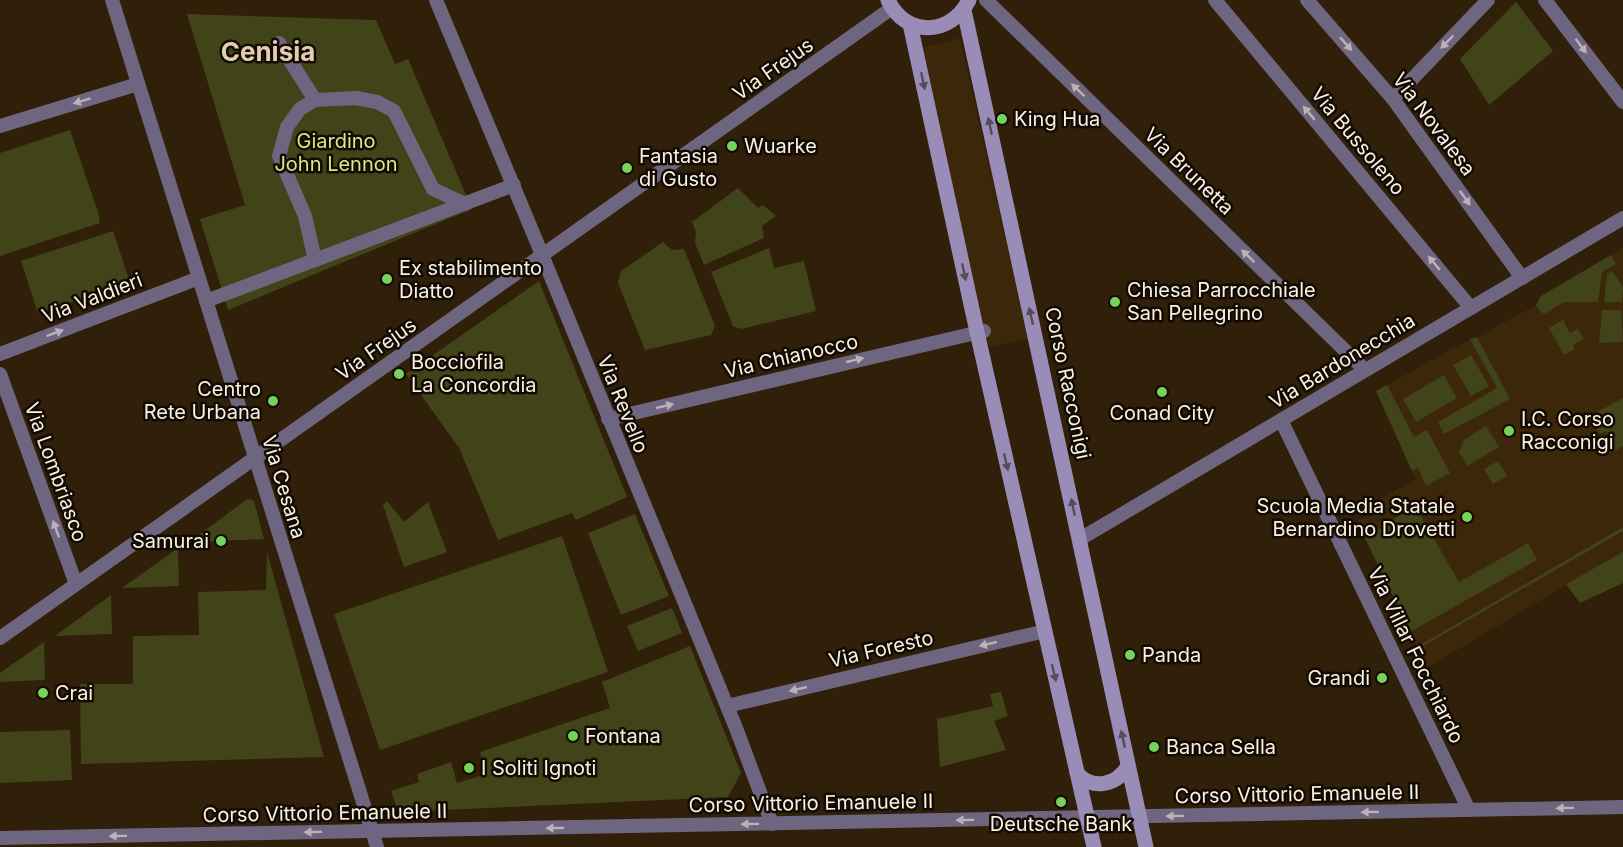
<svg xmlns="http://www.w3.org/2000/svg" width="1623" height="847" font-family="Inter,sans-serif">
<style>
.built{fill:#3d270a}
.green{fill:#414418}
.lines{fill:none;stroke-linecap:round;stroke-linejoin:round}
.street{stroke:#6e6680;stroke-width:14}
.secondary{stroke:#998cb6;stroke-width:15}
.oneway{fill:#bcb2b6}
.oneway2{fill:#564c5c}
.poi-dot{fill:#76d25a;stroke:#120b03;stroke-width:2}
.labels{text-anchor:middle;dominant-baseline:central;stroke-width:5;stroke-linejoin:round;paint-order:stroke}
.street-label{font-size:20px;fill:#fbf0e3;stroke:#120b03}
.poi-label{font-size:20px;fill:#fbf0e3;stroke:#120b03;text-anchor:start}
.park-label{font-size:20px;fill:#dee585;stroke:#120b03}
.district-label{font-size:26px;font-weight:bold;fill:#e3ccb2;stroke:#120b03}
</style>
<rect width="100%" height="100%" fill="#301f09"/>
<g class="built">
<polygon points="960,38 1028,339 990,347 979,319 920,48"/>
<polygon points="1623,248 1623,583 1580,603 1566,585 1427,668 1357,521 1385,507 1381,498 1416,480 1376,391 1470,339 1477,337 1536,305 1541,296"/>
</g>
<g class="green">
<polygon points="1516,2 1553,51 1489,105 1460,59"/>
<polygon points="187,14 376,20 395,64 408,59 472,209 228,310 200,219 245,205"/>
<polygon points="70,130 98,212 100,223 0,256 0,153"/>
<polygon points="738,188 758,208 763,205 776,216 762,226 764,238 704,265 695,243 696,232 692,222"/>
<polygon points="113,231 130,283 38,313 21,261"/>
<polygon points="663,242 672,250 684,249 715,326 711,335 645,350 618,283 621,271"/>
<polygon points="769,248 774,268 804,261 816,311 741,329 733,326 711,272"/>
<polygon points="1611,255 1616,264 1602,272 1598,302 1564,302 1544,314 1540,311 1536,305 1541,296"/>
<polygon points="1612,271 1623,287 1622,302 1604,302 1607,274"/>
<polygon points="539,281 627,497 576,520 572,513 498,540 459,448 406,374"/>
<polygon points="1602,310 1621,310 1623,342 1599,343"/>
<polygon points="1563,320 1570,333 1578,329 1584,339 1573,345 1575,349 1564,355 1549,328"/>
<polygon points="1477,337 1510,399 1444,434 1438,422 1497,388 1470,339"/>
<polygon points="1471,355 1489,386 1471,396 1453,365"/>
<polygon points="1444,375 1457,398 1416,422 1403,399"/>
<polygon points="1387,385 1414,437 1427,430 1450,473 1426,486 1418,468 1412,471 1376,391"/>
<polygon points="1623,398 1623,446 1613,452 1610,447 1614,445 1606,431 1600,434 1590,416"/>
<polygon points="1486,426 1499,447 1467,466 1459,452 1464,440"/>
<polygon points="1498,461 1507,476 1493,484 1484,469"/>
<polygon points="250,499 254,501 264,539 197,542 196,537 246,500"/>
<polygon points="387,501 404,522 428,502 447,552 404,567 383,505"/>
<polygon points="1415,506 1459,582 1528,543 1537,560 1410,632 1365,538"/>
<polygon points="635,514 669,596 621,615 588,533"/>
<polygon points="1623,527 1623,531 1418,649 1417,647"/>
<polygon points="562,536 608,672 380,750 334,614"/>
<polygon points="178,548 179,586 122,588"/>
<polygon points="267,552 324,757 81,764 80,684 133,684 133,636 199,635 198,592 266,590"/>
<polygon points="1623,552 1623,583 1580,603 1566,584"/>
<polygon points="111,595 112,634 55,636"/>
<polygon points="672,608 682,633 638,651 627,626"/>
<polygon points="44,642 45,680 0,682 0,673"/>
<polygon points="690,646 741,773 728,797 398,812 391,791 419,782 417,774 451,762 457,783 486,774 480,752 610,708 602,682"/>
<polygon points="1001,692 1008,716 994,721 1006,750 940,767 937,719 993,706 990,694"/>
<polygon points="70,730 72,780 0,783 0,732"/>
</g>
<g class="lines">
<g class="street">
<polyline points="112,0 377,847"/>
<polyline points="436,0 538,245 736,728 772,824"/>
<polyline points="986,0 1365,370"/>
<polyline points="1215,0 1471,308"/>
<polyline points="1307,0 1393,99 1522,278"/>
<polyline points="1545,0 1623,102"/>
<polyline points="279,43 315,100"/>
<polyline points="1393,99 1488,0"/>
<polyline points="0,126 138,84"/>
<polyline points="315,260 305,216 279,156 287,127 300,109 315,100 356,98 377,102 394,111 433,189 465,204"/>
<polyline points="206,301 514,185"/>
<polyline points="0,354 199,278"/>
<polyline points="0,374 76,584"/>
<polyline points="608,419 984,331"/>
<polyline points="1281,420 1469,810"/>
<polyline points="1080,539 1623,218"/>
<polyline points="0,638 892,8"/>
<polyline points="727,706 1045,631"/>
<polyline points="0,838 1623,807"/>
</g>
<g class="secondary">
<path d="M888 0C906 38 951 36 969 0"/>
<polyline points="964,10 1146,847"/>
<polyline points="910,24 977,332 1094,847"/>
<path d="M1077 773C1092 791 1117 785 1128 766"/>
</g>
</g>
<defs><path id="oneway-solid" d="M-6-.8H1V-3.2L6.5 0L1 3.2V.8H-6Z" transform="scale(1.5)"/></defs>
<g class="oneway">
<use href="#oneway-solid" transform="translate(1447 42) rotate(134)"/>
<use href="#oneway-solid" transform="translate(1346 44) rotate(49)"/>
<use href="#oneway-solid" transform="translate(1581 46) rotate(53)"/>
<use href="#oneway-solid" transform="translate(1078 90) rotate(-136)"/>
<use href="#oneway-solid" transform="translate(82 101) rotate(163)"/>
<use href="#oneway-solid" transform="translate(1309 113) rotate(-130)"/>
<use href="#oneway-solid" transform="translate(1465 198) rotate(54)"/>
<use href="#oneway-solid" transform="translate(1248 256) rotate(-136)"/>
<use href="#oneway-solid" transform="translate(1434 263) rotate(-130)"/>
<use href="#oneway-solid" transform="translate(55 333) rotate(-21)"/>
<use href="#oneway-solid" transform="translate(855 360) rotate(-13)"/>
<use href="#oneway-solid" transform="translate(665 406) rotate(-13)"/>
<use href="#oneway-solid" transform="translate(56 529) rotate(-110)"/>
<use href="#oneway-solid" transform="translate(988 644) rotate(167)"/>
<use href="#oneway-solid" transform="translate(798 689) rotate(167)"/>
<use href="#oneway-solid" transform="translate(1565 808) rotate(179)"/>
<use href="#oneway-solid" transform="translate(1370 812) rotate(179)"/>
<use href="#oneway-solid" transform="translate(1175 816) rotate(179)"/>
<use href="#oneway-solid" transform="translate(965 820) rotate(179)"/>
<use href="#oneway-solid" transform="translate(750 824) rotate(179)"/>
<use href="#oneway-solid" transform="translate(555 828) rotate(179)"/>
<use href="#oneway-solid" transform="translate(313 832) rotate(179)"/>
<use href="#oneway-solid" transform="translate(118 836) rotate(179)"/>
</g>
<g class="oneway2">
<use href="#oneway-solid" transform="translate(923 81) rotate(78)"/>
<use href="#oneway-solid" transform="translate(990 126) rotate(-102)"/>
<use href="#oneway-solid" transform="translate(964 272) rotate(78)"/>
<use href="#oneway-solid" transform="translate(1031 316) rotate(-103)"/>
<use href="#oneway-solid" transform="translate(1006 462) rotate(77)"/>
<use href="#oneway-solid" transform="translate(1073 507) rotate(-102)"/>
<use href="#oneway-solid" transform="translate(1054 673) rotate(77)"/>
<use href="#oneway-solid" transform="translate(1123 739) rotate(-102)"/>
</g>
<g class="poi-dot">
<circle cx="1002" cy="119" r="6"/>
<circle cx="732" cy="146" r="6"/>
<circle cx="627" cy="168" r="6"/>
<circle cx="387" cy="279" r="6"/>
<circle cx="1115" cy="302" r="6"/>
<circle cx="399" cy="374" r="6"/>
<circle cx="1162" cy="392" r="6"/>
<circle cx="273" cy="401" r="6"/>
<circle cx="1509" cy="431" r="6"/>
<circle cx="1467" cy="517" r="6"/>
<circle cx="221" cy="541" r="6"/>
<circle cx="1130" cy="655" r="6"/>
<circle cx="1382" cy="678" r="6"/>
<circle cx="43" cy="693" r="6"/>
<circle cx="573" cy="736" r="6"/>
<circle cx="1154" cy="747" r="6"/>
<circle cx="469" cy="768" r="6"/>
<circle cx="1061" cy="802" r="6"/>
</g>
<g class="labels">
<g class="street-label">
<text transform="translate(773 69) rotate(-35)">Via Frejus</text>
<text transform="translate(1434 124) rotate(53)">Via Novalesa</text>
<text transform="translate(1358 141) rotate(50)">Via Bussoleno</text>
<text transform="translate(1189 171) rotate(44)">Via Brunetta</text>
<text transform="translate(92 298) rotate(-21)">Via Valdieri</text>
<text transform="translate(376 349) rotate(-35)">Via Frejus</text>
<text transform="translate(791 356) rotate(-13)">Via Chianocco</text>
<text transform="translate(1342 361) rotate(-31)">Via Bardonecchia</text>
<text transform="translate(1068 383) rotate(78)">Corso Racconigi</text>
<text transform="translate(623 404) rotate(68)">Via Revello</text>
<text transform="translate(56 472) rotate(70)">Via Lombriasco</text>
<text transform="translate(284 487) rotate(73)">Via Cesana</text>
<text transform="translate(881 649) rotate(-13)">Via Foresto</text>
<text transform="translate(1416 655) rotate(64)">Via Villar Focchiardo</text>
<text transform="translate(1297 794) rotate(-1)">Corso Vittorio Emanuele II</text>
<text transform="translate(811 803) rotate(-1)">Corso Vittorio Emanuele II</text>
<text transform="translate(325 813) rotate(-1)">Corso Vittorio Emanuele II</text>
</g>
<g class="poi-label">
<text x="1014" y="119">King Hua</text>
<text x="744" y="146">Wuarke</text>
<text x="639" y="156">Fantasia<tspan x="639" dy="23">di Gusto</tspan></text>
<text x="399" y="268">Ex stabilimento<tspan x="399" dy="23">Diatto</tspan></text>
<text x="1127" y="290">Chiesa Parrocchiale<tspan x="1127" dy="23">San Pellegrino</tspan></text>
<text x="411" y="362">Bocciofila<tspan x="411" dy="23">La Concordia</tspan></text>
<text x="261" y="389" text-anchor="end">Centro<tspan x="261" dy="23">Rete Urbana</tspan></text>
<text x="1162" y="413" text-anchor="middle">Conad City</text>
<text x="1521" y="419">I.C. Corso<tspan x="1521" dy="23">Racconigi</tspan></text>
<text x="1455" y="506" text-anchor="end">Scuola Media Statale<tspan x="1455" dy="23">Bernardino Drovetti</tspan></text>
<text x="209" y="541" text-anchor="end">Samurai</text>
<text x="1142" y="655">Panda</text>
<text x="1370" y="678" text-anchor="end">Grandi</text>
<text x="55" y="693">Crai</text>
<text x="585" y="736">Fontana</text>
<text x="1166" y="747">Banca Sella</text>
<text x="481" y="768">I Soliti Ignoti</text>
<text x="1061" y="824" text-anchor="middle">Deutsche Bank</text>
</g>
<g class="park-label">
<text x="336" y="141">Giardino<tspan x="336" dy="23">John Lennon</tspan></text>
</g>
<g class="district-label">
<text x="268" y="51">Cenisia</text>
</g>
</g>
</svg>
